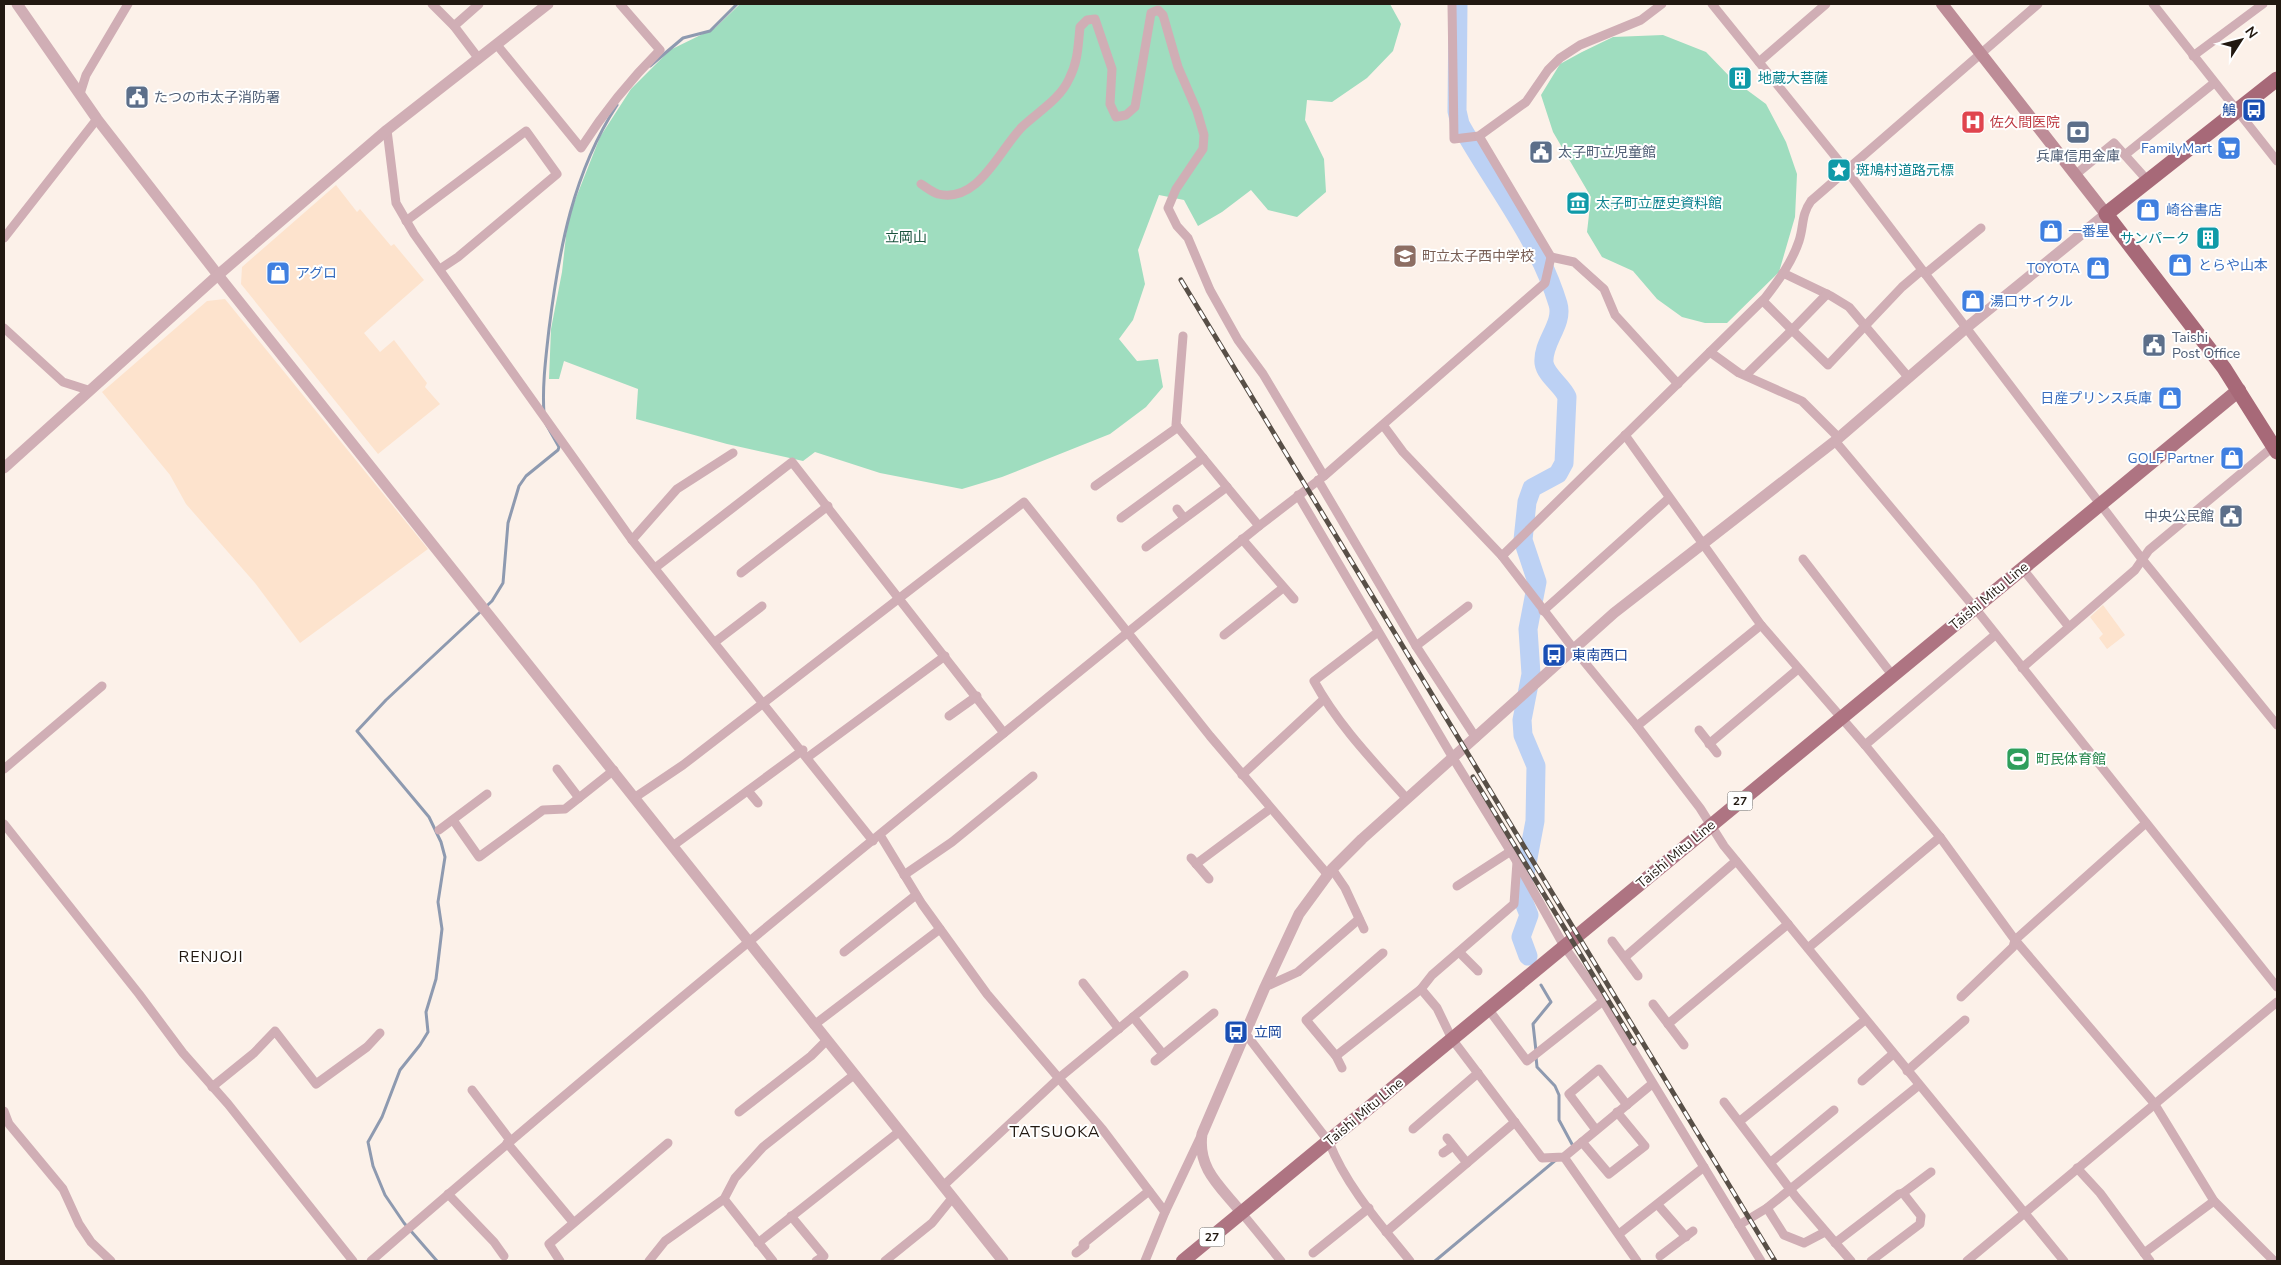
<svg xmlns="http://www.w3.org/2000/svg" width="2281" height="1265" font-family="'Nunito Sans','Noto Sans JP',sans-serif">
<style>
.built{fill:#fde3cd}
.green{fill:#9fddbf}
.lines{fill:none;stroke-linecap:round;stroke-linejoin:round}
.stream{stroke:#8e9ab0;stroke-width:3}
.river{stroke:#bcd1f4;stroke-width:19}
.minor{stroke:#d0aeb5;stroke-width:9}
.tertiary{stroke:#d0aeb5;stroke-width:11}
.secondary{stroke:#bd8c97;stroke-width:12}
.primary{stroke:#ae7482;stroke-width:14}
.trunk{stroke:#a76978;stroke-width:15}
.rail-casing{stroke:#584f47;stroke-width:5}
.rail{stroke:#fff;stroke-width:3;stroke-dasharray:9;stroke-linecap:butt}
.labels{text-anchor:middle;dominant-baseline:central;stroke-width:4;stroke-linejoin:round;paint-order:stroke}
.shield{fill:#fff;stroke:#645e58;stroke-width:1}
.shield-label{font-size:12px;font-weight:bold;fill:#221911}
.culture-label{font-size:14px;fill:#0d838f;stroke:#fff;text-anchor:start}
.service-label{font-size:14px;fill:#4e5e75;stroke:#fff;text-anchor:start}
.transit-label{font-size:14px;fill:#164399;stroke:#fff;text-anchor:start}
.health-label{font-size:14px;fill:#be3a42;stroke:#fff;text-anchor:start}
.shop-label{font-size:14px;fill:#366cbe;stroke:#fff;text-anchor:start}
.park-label{font-size:14px;fill:#19523c;stroke:#fff}
.education-label{font-size:14px;fill:#785e54;stroke:#fff;text-anchor:start}
.street-label{font-size:14px;fill:#221911;stroke:#fff}
.leisure-label{font-size:14px;fill:#27864d;stroke:#fff;text-anchor:start}
.quarter-label{font-size:16px;letter-spacing:1px;fill:#221911;stroke:#fff}
</style>
<rect width="100%" height="100%" fill="#fcf1e9"/>
<g class="built">
<polygon points="336,185 357,212 360,209 391,246 394,244 424,280 364,333 380,352 394,340 427,383 425,387 440,404 378,454 241,284 242,267"/>
<polygon points="225,299 428,549 300,643 255,583 186,504 170,475 102,392 207,301"/>
<polygon points="2103,605 2125,635 2107,649 2099,638 2103,634 2090,617"/>
</g>
<g class="green">
<polygon points="740,4 1390,4 1401,24 1393,51 1367,78 1332,102 1307,100 1305,120 1324,159 1326,192 1297,217 1268,210 1251,190 1222,212 1198,226 1184,200 1159,195 1138,250 1145,284 1133,320 1119,339 1137,361 1158,359 1163,387 1146,407 1110,434 1002,477 962,489 880,473 815,452 803,461 727,444 636,419 638,389 564,361 559,379 549,379 551,329 562,272 568,218 600,137 631,89 670,50 715,28"/>
<polygon points="1663,35 1706,52 1732,79 1766,104 1786,142 1797,174 1795,217 1779,272 1727,323 1705,323 1682,317 1657,299 1633,271 1602,257 1587,232 1591,197 1553,132 1541,95 1560,64 1582,52 1613,37"/>
</g>
<g class="lines">
<g class="stream">
<polyline points="650,66 683,38 710,31 737,4"/>
<path d="M544 413C542 386 546 356 549 329 559 249 573 173 617 105"/>
<polyline points="1536,1051 1533,1024 1551,1002 1541,985"/>
<polyline points="1536,1057 1537,1067 1555,1086 1559,1095 1559,1120 1573,1146"/>
<polyline points="437,1261 404,1223 385,1195 373,1166 368,1142 382,1117 400,1070 420,1045 428,1032 426,1012 436,979 442,929 438,902 445,857 441,842 429,817 357,731 386,700 492,601 503,583 508,523 519,486 526,476 558,450 559,447 546,424"/>
<polyline points="1435,1261 1557,1159"/>
</g>
<path class="river" d="M1458 4 1457 111 1460 124C1493 184 1538 238 1558 304 1564 324 1542 342 1544 363 1546 376 1562 385 1567 397L1564 463 1558 474 1532 488 1527 502 1523 540 1537 582 1528 629 1531 674 1522 720 1523 735 1536 766 1535 821 1521 895 1529 915 1521 937 1528 956"/>
<g class="minor">
<polyline points="432,4 454,26 479,59"/>
<polyline points="1452,4 1454,139 1479,136 1526,102 1548,70 1560,58 1580,45 1641,20 1662,4"/>
<polyline points="1712,4 1847,171 2142,559 2277,725"/>
<polyline points="2153,4 2277,161"/>
<polyline points="454,26 479,4"/>
<path d="M497 45 581 148C604 112 630 80 660 50L620 4"/>
<polyline points="2193,56 2263,4"/>
<polyline points="1759,62 1826,4"/>
<polyline points="80,94 86,75 128,4"/>
<polyline points="387,130 396,203 414,234 632,540 873,841"/>
<polyline points="2126,154 2214,83"/>
<polyline points="2075,175 2114,143 2148,181"/>
<path d="M921 184C926 187 932 192 938 194 979 204 1000 148 1023 126 1039 111 1060 99 1069 79 1078 62 1078 46 1080 27L1087 20 1095 19 1112 69 1110 104 1116 117 1126 115 1135 107 1151 13 1158 10 1163 15 1178 67 1197 111 1204 135 1203 149 1176 189 1168 208 1177 226 1188 238 1210 290 1238 340 1263 374 1324 476"/>
<polyline points="406,221 526,131 557,174 458,257 440,269"/>
<polyline points="4,238 97,119"/>
<polyline points="1551,257 1574,262 1604,289 1615,315 1678,384"/>
<polyline points="1783,273 1831,296 1849,307 1909,378"/>
<polyline points="1925,274 1981,228"/>
<polyline points="1763,301 1792,330 1827,294"/>
<polyline points="4,328 63,382 88,390"/>
<polyline points="1183,336 1176,425 1259,526"/>
<polyline points="1710,352 1739,373 1802,401 1839,438"/>
<polyline points="1746,375 1792,330 1828,365 1902,287 1922,270"/>
<polyline points="1383,425 1403,452 1502,556 1573,648 1637,726 1700,808 1724,846 2064,1261"/>
<polyline points="1625,435 1761,625 1865,745 1940,837 2015,940 2154,1103 2214,1201 2274,1261"/>
<polyline points="1835,441 1975,608 2277,987"/>
<polyline points="1318,480 1416,646 1476,738"/>
<polyline points="1095,486 1178,427"/>
<polyline points="1298,495 1453,758 1517,862 1564,946 1603,1001 1761,1261"/>
<polyline points="1177,509 1184,518"/>
<polyline points="1121,518 1203,458"/>
<polyline points="1242,539 1294,599"/>
<polyline points="632,540 677,489 733,453"/>
<polyline points="1146,547 1227,487"/>
<path d="M1502 556 1765 298C1779 280 1792 262 1799 241 1804 226 1801 215 1811 201L2038 4"/>
<polyline points="1803,559 1893,676"/>
<polyline points="655,568 792,462 1004,733"/>
<polyline points="2022,568 2069,627"/>
<polyline points="741,573 828,506"/>
<polyline points="1543,611 1669,498"/>
<path d="M1378 632 1314 681C1338 725 1374 762 1407 799"/>
<polyline points="1224,635 1283,588"/>
<polyline points="715,642 762,606"/>
<polyline points="1416,646 1468,606"/>
<polyline points="2022,668 2135,570 2149,550 2274,446"/>
<polyline points="949,716 977,696"/>
<polyline points="1637,726 1761,625"/>
<polyline points="1699,730 1717,753"/>
<polyline points="1709,744 1798,669"/>
<polyline points="1865,745 1995,635"/>
<polyline points="808,757 945,656"/>
<polyline points="4,769 102,686"/>
<polyline points="557,769 579,798"/>
<polyline points="1242,775 1324,699"/>
<polyline points="748,791 758,803"/>
<polyline points="634,798 683,765 1024,502 1210,736 1328,875"/>
<polyline points="453,820 479,857 543,810 565,809 614,770"/>
<polyline points="4,824 139,994 183,1053 228,1104 353,1261"/>
<polyline points="439,830 487,794"/>
<polyline points="880,835 922,904 987,994 1103,1130 1165,1212"/>
<polyline points="674,845 803,750"/>
<polyline points="1191,858 1209,879"/>
<polyline points="1196,864 1270,809"/>
<polyline points="1332,869 1345,888 1364,929"/>
<polyline points="904,875 952,842 1033,776"/>
<polyline points="1457,886 1511,851"/>
<polyline points="1612,941 1638,976"/>
<polyline points="1808,948 1940,837"/>
<polyline points="844,952 916,895"/>
<polyline points="1459,952 1478,971"/>
<polyline points="1625,957 1736,861"/>
<polyline points="1083,983 1119,1029"/>
<polyline points="1265,987 1298,972 1359,919"/>
<polyline points="1421,989 1437,1008 1452,1039 1542,1158 1564,1157 1652,1084"/>
<polyline points="1961,997 2013,947 2015,940 2146,823"/>
<polyline points="1653,1004 1684,1045"/>
<polyline points="1489,1010 1527,1061 1603,1001"/>
<polyline points="1133,1017 1163,1054"/>
<polyline points="1668,1024 1788,924"/>
<polyline points="814,1025 940,929"/>
<path d="M1245 1033 1329 1142C1346 1186 1381 1225 1410 1261"/>
<polyline points="1336,1056 1421,989 1432,975 1514,904 1517,862"/>
<polyline points="1155,1061 1214,1013"/>
<polyline points="1342,1068 1336,1056 1306,1020 1383,953"/>
<polyline points="1907,1071 1965,1020"/>
<polyline points="1862,1081 1893,1054"/>
<polyline points="212,1087 254,1053 275,1031 316,1084 367,1047 380,1033"/>
<polyline points="472,1090 510,1140"/>
<polyline points="1724,1102 1796,1197 1851,1261"/>
<polyline points="4,1111 9,1124 63,1189 79,1224 91,1242 111,1261"/>
<polyline points="739,1112 811,1056 827,1040"/>
<polyline points="1740,1121 1865,1020"/>
<polyline points="1413,1129 1478,1073"/>
<polyline points="1596,1130 1569,1094 1599,1069 1627,1105"/>
<polyline points="1447,1138 1467,1163"/>
<polyline points="1582,1142 1609,1174 1645,1146 1617,1112"/>
<polyline points="507,1143 573,1222"/>
<polyline points="1443,1153 1453,1146"/>
<polyline points="1564,1157 1637,1261"/>
<polyline points="1771,1162 1834,1110"/>
<polyline points="2077,1168 2100,1193 2150,1261"/>
<polyline points="943,1186 1059,1078 1184,975"/>
<polyline points="448,1194 494,1242 504,1256"/>
<polyline points="724,1199 773,1261"/>
<polyline points="1658,1205 1686,1237"/>
<polyline points="1767,1208 1784,1235 1804,1243 1825,1232"/>
<polyline points="1241,1212 1281,1261"/>
<polyline points="791,1216 824,1256 816,1261"/>
<polyline points="1739,1225 1767,1208 1918,1086"/>
<polyline points="1386,1232 1515,1122"/>
<polyline points="1619,1234 1704,1167"/>
<polyline points="758,1243 900,1131"/>
<polyline points="1835,1243 1899,1194 1903,1193 1931,1172"/>
<polyline points="1076,1253 1085,1246 1083,1244 1149,1191"/>
<polyline points="1313,1253 1369,1208"/>
<polyline points="2144,1253 2214,1201"/>
<polyline points="1660,1256 1693,1231"/>
<path d="M371 1261C661 1009 961 768 1259 526L1324 476 1545 283 1551 257 1479 136"/>
<polyline points="560,1261 549,1244 668,1143"/>
<polyline points="649,1261 665,1241 724,1199 735,1178 763,1147 855,1074"/>
<polyline points="885,1261 932,1223 953,1197"/>
<polyline points="1145,1261 1165,1212 1201,1136"/>
<polyline points="1871,1261 1920,1224 1921,1216 1903,1193"/>
<polyline points="1967,1261 2277,1002"/>
</g>
<g class="tertiary">
<polyline points="17,4 97,119 218,275 1003,1261"/>
<polyline points="4,468 218,275 387,130 548,4"/>
<path d="M1241 1212C1221 1187 1197 1169 1202 1134L1265 987 1299 914 1332 869 1362 839 1614 613 1835 441 1966 328 2106 214"/>
</g>
<polyline class="secondary" points="1942,4 2106,214"/>
<polyline class="primary" points="1183,1261 2239,390"/>
<polyline class="trunk" points="2277,79 2106,214 2224,368 2277,452"/>
<g class="rail-casing">
<g id="rail">
<polyline points="1181,280 1775,1261"/>
<polyline points="1473,777 1634,1043"/>
</g>
</g>
<use href="#rail" class="rail"/>
</g>
<defs>
<g id="building-square" transform="scale(1.25)"><rect x="-9" y="-9" width="18" height="18" rx="4" fill="#0f9aa8" stroke="#fff"/><path d="M-4-6H4V6H1V3H-1V6H-4ZM-2.5-4.3h1.7v1.8h-1.7ZM.8-4.3h1.7v1.8H.8ZM-2.5-1h1.7V.8h-1.7ZM.8-1h1.7V.8H.8Z" fill="#fff"/></g>
<g id="civic-square" transform="scale(1.25)"><rect x="-9" y="-9" width="18" height="18" rx="4" fill="#5c6f8a" stroke="#fff"/><path d="M-.6-6.5H3V-4.5H.6V-3L4-1V1h2V6H-6V1h2V-1L-.6-3ZM-1.2 2.5V6h2.4V2.5Z" fill="#fff"/></g>
<g id="bus-square" transform="scale(1.25)"><rect x="-9" y="-9" width="18" height="18" rx="4" fill="#1a4fb4" stroke="#fff"/><path d="M-5-6H5V4H4V6H2V4H-2V6H-4V4H-5ZM-3.5-4V0h7V-4ZM-3.5 1.2v1.5H-2V1.2ZM2 1.2v1.5H3.5V1.2Z" fill="#fff"/></g>
<g id="hospital-square" transform="scale(1.25)"><rect x="-9" y="-9" width="18" height="18" rx="4" fill="#e0444e" stroke="#fff"/><path d="M-5-5h3v3.5h4V-5h3V5h-3V1.5h-4V5h-3Z" fill="#fff"/></g>
<g id="bank-square" transform="scale(1.25)"><rect x="-9" y="-9" width="18" height="18" rx="4" fill="#5c6f8a" stroke="#fff"/><path d="M-6-4H6V4H-6ZM0-2.3a2.3 2.3 0 1 0 0 4.6a2.3 2.3 0 1 0 0-4.6Z" fill="#fff"/></g>
<g id="supermarket-square" transform="scale(1.25)"><rect x="-9" y="-9" width="18" height="18" rx="4" fill="#3f7fe0" stroke="#fff"/><path d="M-6-5.5h2.5l.6 2H6L4.5 2H-2.5L-4.4-4H-6ZM-1.5 3.2a1.3 1.3 0 1 0 .1 0ZM3 3.2a1.3 1.3 0 1 0 .1 0Z" fill="#fff"/></g>
<g id="sight-square" transform="scale(1.25)"><rect x="-9" y="-9" width="18" height="18" rx="4" fill="#0f9aa8" stroke="#fff"/><path d="M0-6L1.8-2.2L6-1.7L2.9 1.2L3.7 5.4L0 3.3L-3.7 5.4L-2.9 1.2L-6-1.7L-1.8-2.2Z" fill="#fff"/></g>
<g id="museum-square" transform="scale(1.25)"><rect x="-9" y="-9" width="18" height="18" rx="4" fill="#0f9aa8" stroke="#fff"/><path d="M0-6L6-3V-2H-6V-3ZM-5-1h2V3h-2ZM-1-1h2V3h-2ZM3-1h2V3H3ZM-6 4H6V6H-6Z" fill="#fff"/></g>
<g id="shop-square" transform="scale(1.25)"><rect x="-9" y="-9" width="18" height="18" rx="4" fill="#3f7fe0" stroke="#fff"/><path d="M-5-2.5h2.3a2.7 3.5 0 0 1 5.4 0H5L5.5 6h-11ZM-1.5-2.5h3a1.5 2.3 0 0 0-3 0Z" fill="#fff"/></g>
<g id="school-square" transform="scale(1.25)"><rect x="-9" y="-9" width="18" height="18" rx="4" fill="#8d6e63" stroke="#fff"/><path d="M0-5L7-2L0 1L-7-2ZM-4 1L0 2.5L4 1V4Q0 6-4 4Z" fill="#fff"/></g>
<g id="stadium-square" transform="scale(1.25)"><rect x="-9" y="-9" width="18" height="18" rx="4" fill="#2e9e5b" stroke="#fff"/><path d="M0-5a6.5 5 0 1 0 0 10a6.5 5 0 1 0 0-10ZM-3.5-1.8h7v3.6h-7Z" fill="#fff"/></g>
</defs>
<g fill-rule="evenodd">
<use href="#building-square" x="1740" y="78"/>
<use href="#civic-square" x="137" y="97"/>
<use href="#bus-square" x="2254" y="110"/>
<use href="#hospital-square" x="1973" y="122"/>
<use href="#bank-square" x="2078" y="132"/>
<use href="#supermarket-square" x="2229" y="148"/>
<use href="#civic-square" x="1541" y="152"/>
<use href="#sight-square" x="1839" y="170"/>
<use href="#museum-square" x="1578" y="203"/>
<use href="#shop-square" x="2148" y="210"/>
<use href="#shop-square" x="2051" y="231"/>
<use href="#building-square" x="2208" y="238"/>
<use href="#school-square" x="1405" y="256"/>
<use href="#shop-square" x="2180" y="265"/>
<use href="#shop-square" x="2098" y="268"/>
<use href="#shop-square" x="278" y="273"/>
<use href="#shop-square" x="1973" y="301"/>
<use href="#civic-square" x="2154" y="345"/>
<use href="#shop-square" x="2170" y="398"/>
<use href="#shop-square" x="2232" y="458"/>
<use href="#civic-square" x="2231" y="516"/>
<use href="#bus-square" x="1554" y="655"/>
<use href="#stadium-square" x="2018" y="759"/>
<use href="#bus-square" x="1236" y="1032"/>
</g>
<g class="labels">
<g class="shield">
<rect x="1727.5" y="791.5" width="25" height="19" rx="4"/>
<rect x="1199.5" y="1227.5" width="25" height="19" rx="4"/>
</g>
<g class="shield-label">
<text x="1740" y="801">27</text>
<text x="1212" y="1237">27</text>
</g>
<g class="culture-label">
<text x="1758" y="78">地蔵大菩薩</text>
<text x="1856" y="170">斑鳩村道路元標</text>
<text x="1596" y="203">太子町立歴史資料館</text>
<text x="2190" y="238" text-anchor="end">サンパーク</text>
</g>
<g class="service-label">
<text x="154" y="97">たつの市太子消防署</text>
<text x="1558" y="152">太子町立児童館</text>
<text x="2078" y="156" text-anchor="middle">兵庫信用金庫</text>
<text x="2172" y="337">Taishi<tspan x="2172" dy="16">Post Office</tspan></text>
<text x="2214" y="516" text-anchor="end">中央公民館</text>
</g>
<g class="transit-label">
<text x="2236" y="110" text-anchor="end">鵤</text>
<text x="1572" y="655">東南西口</text>
<text x="1254" y="1032">立岡</text>
</g>
<g class="health-label">
<text x="1990" y="122">佐久間医院</text>
</g>
<g class="shop-label">
<text x="2212" y="148" text-anchor="end">FamilyMart</text>
<text x="2166" y="210">崎谷書店</text>
<text x="2068" y="231">一番星</text>
<text x="2198" y="265">とらや山本</text>
<text x="2080" y="268" text-anchor="end">TOYOTA</text>
<text x="296" y="273">アグロ</text>
<text x="1990" y="301">湯口サイクル</text>
<text x="2152" y="398" text-anchor="end">日産プリンス兵庫</text>
<text x="2214" y="458" text-anchor="end">GOLF Partner</text>
</g>
<g class="park-label">
<text x="906" y="237">立岡山</text>
</g>
<g class="education-label">
<text x="1422" y="256">町立太子西中学校</text>
</g>
<g class="street-label">
<text transform="translate(1989 596) rotate(-40)">Taishi Mitu Line</text>
<text transform="translate(1676 854) rotate(-40)">Taishi Mitu Line</text>
<text transform="translate(1364 1112) rotate(-40)">Taishi Mitu Line</text>
</g>
<g class="leisure-label">
<text x="2036" y="759">町民体育館</text>
</g>
<g class="quarter-label">
<text x="211" y="957">RENJOJI</text>
<text x="1055" y="1132">TATSUOKA</text>
</g>
</g>
<rect width="2281" height="1265" fill="none" stroke="#221911" stroke-width="10"/>
<g transform="translate(2241 40) rotate(54)" stroke="#ffffff" stroke-width="4" paint-order="stroke">
<path d="M0-4L9 19L0 12L-9 19Z" fill="#221911"/>
<text y="-8" font-size="14" font-weight="bold" text-anchor="middle" fill="#221911">N</text>
</g>
</svg>
